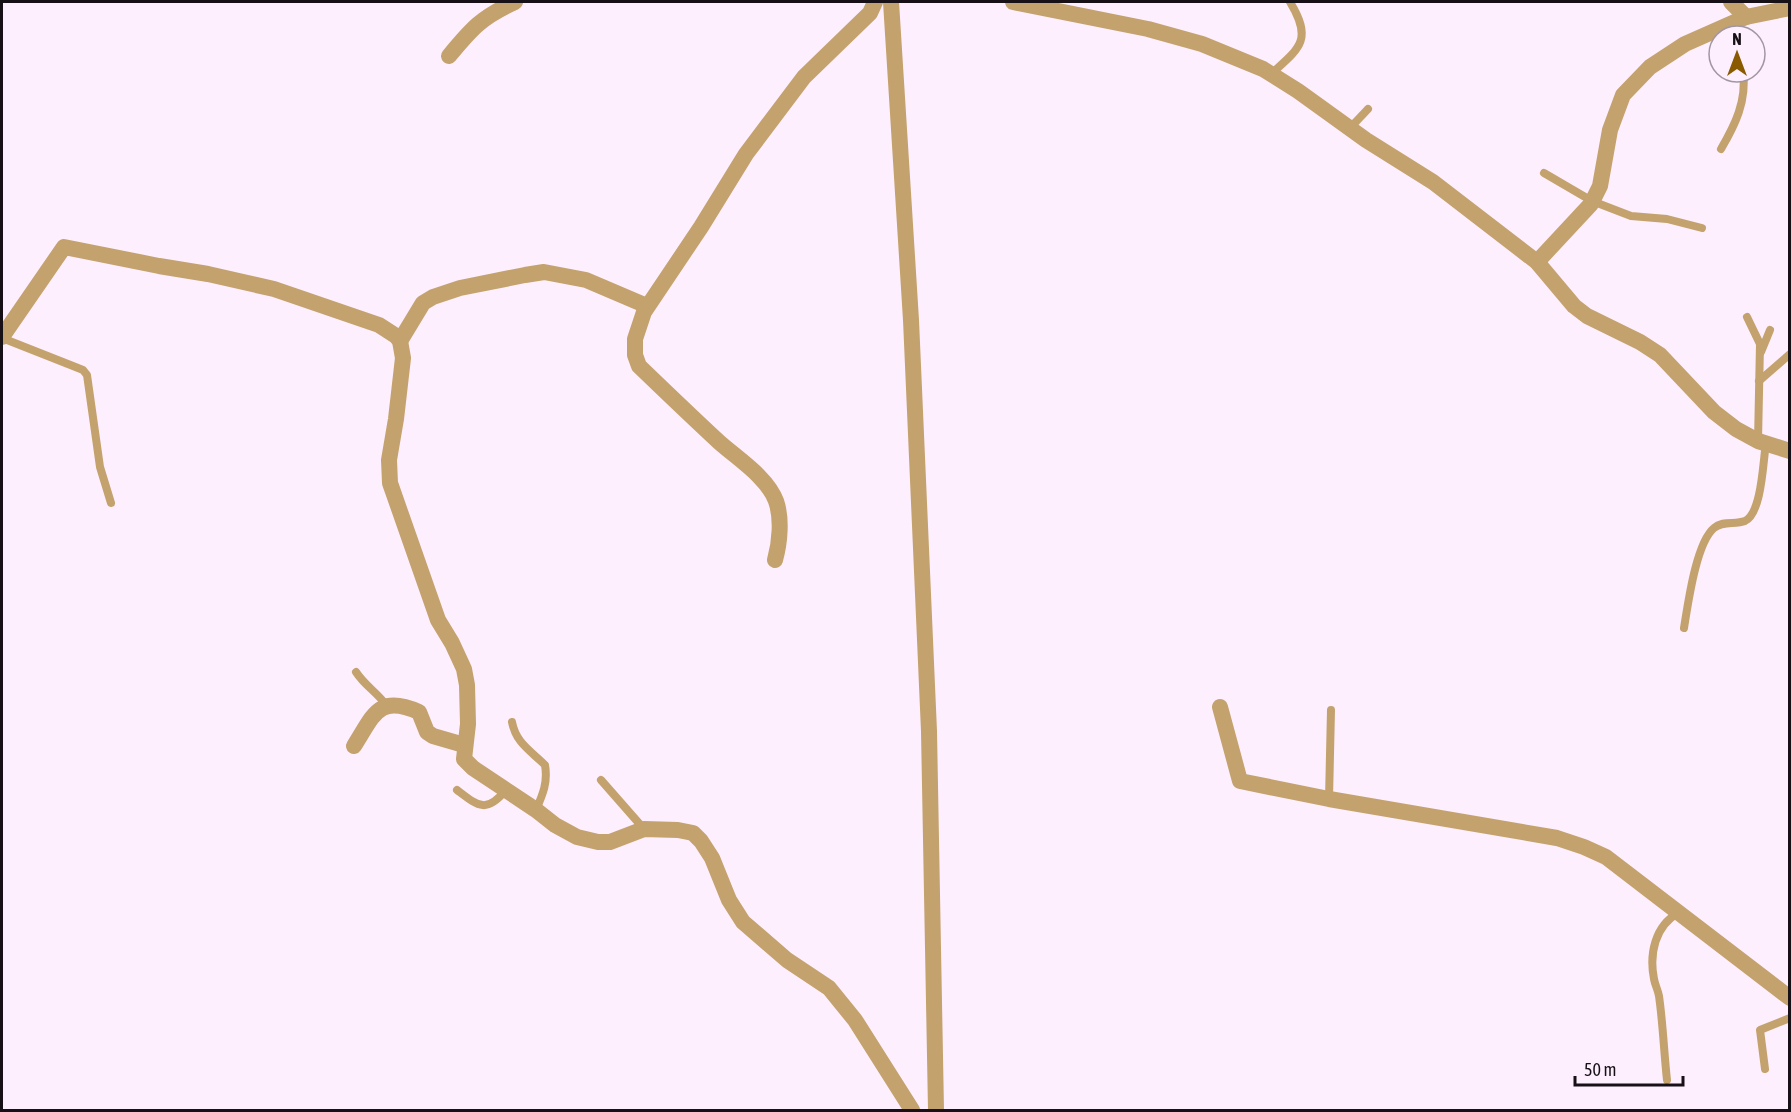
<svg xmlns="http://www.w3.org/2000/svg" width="1791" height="1112" font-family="'Asap Condensed',sans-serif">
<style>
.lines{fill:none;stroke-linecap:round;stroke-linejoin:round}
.service{stroke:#c4a26e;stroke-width:8}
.minor{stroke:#c4a26e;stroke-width:16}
</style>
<rect width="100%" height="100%" fill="#fdeffe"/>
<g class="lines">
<g class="service">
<path d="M1271 74C1300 48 1313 40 1290 2"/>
<polyline points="1350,128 1368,109"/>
<path d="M1721 149C1735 125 1747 101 1743 72"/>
<polyline points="1544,173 1592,201 1631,216 1667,219 1702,228"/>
<polyline points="1747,317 1760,344 1758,441"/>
<polyline points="2,338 73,366 83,370 87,375 100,467 111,503"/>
<polyline points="1761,352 1770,330"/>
<polyline points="1759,381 1790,354"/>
<path d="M1684 628C1688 604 1696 543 1714 528 1723 520 1735 525 1745 521 1762 513 1763 461 1766 443"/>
<path d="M356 672C365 686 377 692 386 705"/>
<path d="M512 722C516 743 530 750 545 765 548 782 543 794 536 810"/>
<polyline points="601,780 644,829"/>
<path d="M457 790C478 806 486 814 506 790"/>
<polyline points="1329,799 1331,710"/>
<polyline points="1765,1069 1760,1030 1790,1018"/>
<path d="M1667 1080C1664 1053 1663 1024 1659 996 1658 990 1655 985 1654 979 1649 954 1655 926 1678 913"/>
</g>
<g class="minor">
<polyline points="891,2 911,320 929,731 936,1110"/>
<polyline points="1013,2 1148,29 1202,44 1263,69 1298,91 1366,140 1433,182 1537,262 1574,306 1587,316 1640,342 1660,355 1714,412 1736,429 1758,441 1790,451"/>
<polyline points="1731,2 1746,17"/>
<path d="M449 56C472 28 482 17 515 2"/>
<polyline points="1537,262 1591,204 1600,186 1610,130 1623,95 1650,67 1685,44 1746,17 1790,8"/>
<polyline points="2,337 64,247 159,266 208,274 274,289 379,325 396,336 400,341 403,358 396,419 389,460 390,483 438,620 452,643 464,669 467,685 468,724 464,759 473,768 536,810 555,825 577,837 598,842 610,842 644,829 678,830 693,833 701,841 712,858 729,900 743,922 787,960 829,988 855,1020 912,1110"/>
<polyline points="400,341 423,303 433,297 460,288 525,275 544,272 586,280 647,306"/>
<path d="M775 560C780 542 782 518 776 501 767 477 738 459 719 442 692 417 666 392 639 366L635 355V339L644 312 701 227 746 154 804 77 870 13 875 2"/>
<polyline points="1220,707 1240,781 1329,799 1557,838 1584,847 1606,857 1790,998"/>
<path d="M354 746C374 715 378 694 419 712L427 732 433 736 464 745"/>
</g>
</g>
<rect width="1791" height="1112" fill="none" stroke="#171117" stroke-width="6"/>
<g transform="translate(1737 54)"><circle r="28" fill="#fdeffe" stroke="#a196a2" stroke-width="1.5"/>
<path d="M0-4.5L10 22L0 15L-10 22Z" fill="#895a00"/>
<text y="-9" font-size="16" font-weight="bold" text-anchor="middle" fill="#171117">N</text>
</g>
<path d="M1575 1076v9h108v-9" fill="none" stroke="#171117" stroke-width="3"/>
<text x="1584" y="1076" font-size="18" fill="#171117" stroke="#fdeffe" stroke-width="4.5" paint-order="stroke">50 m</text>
</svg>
